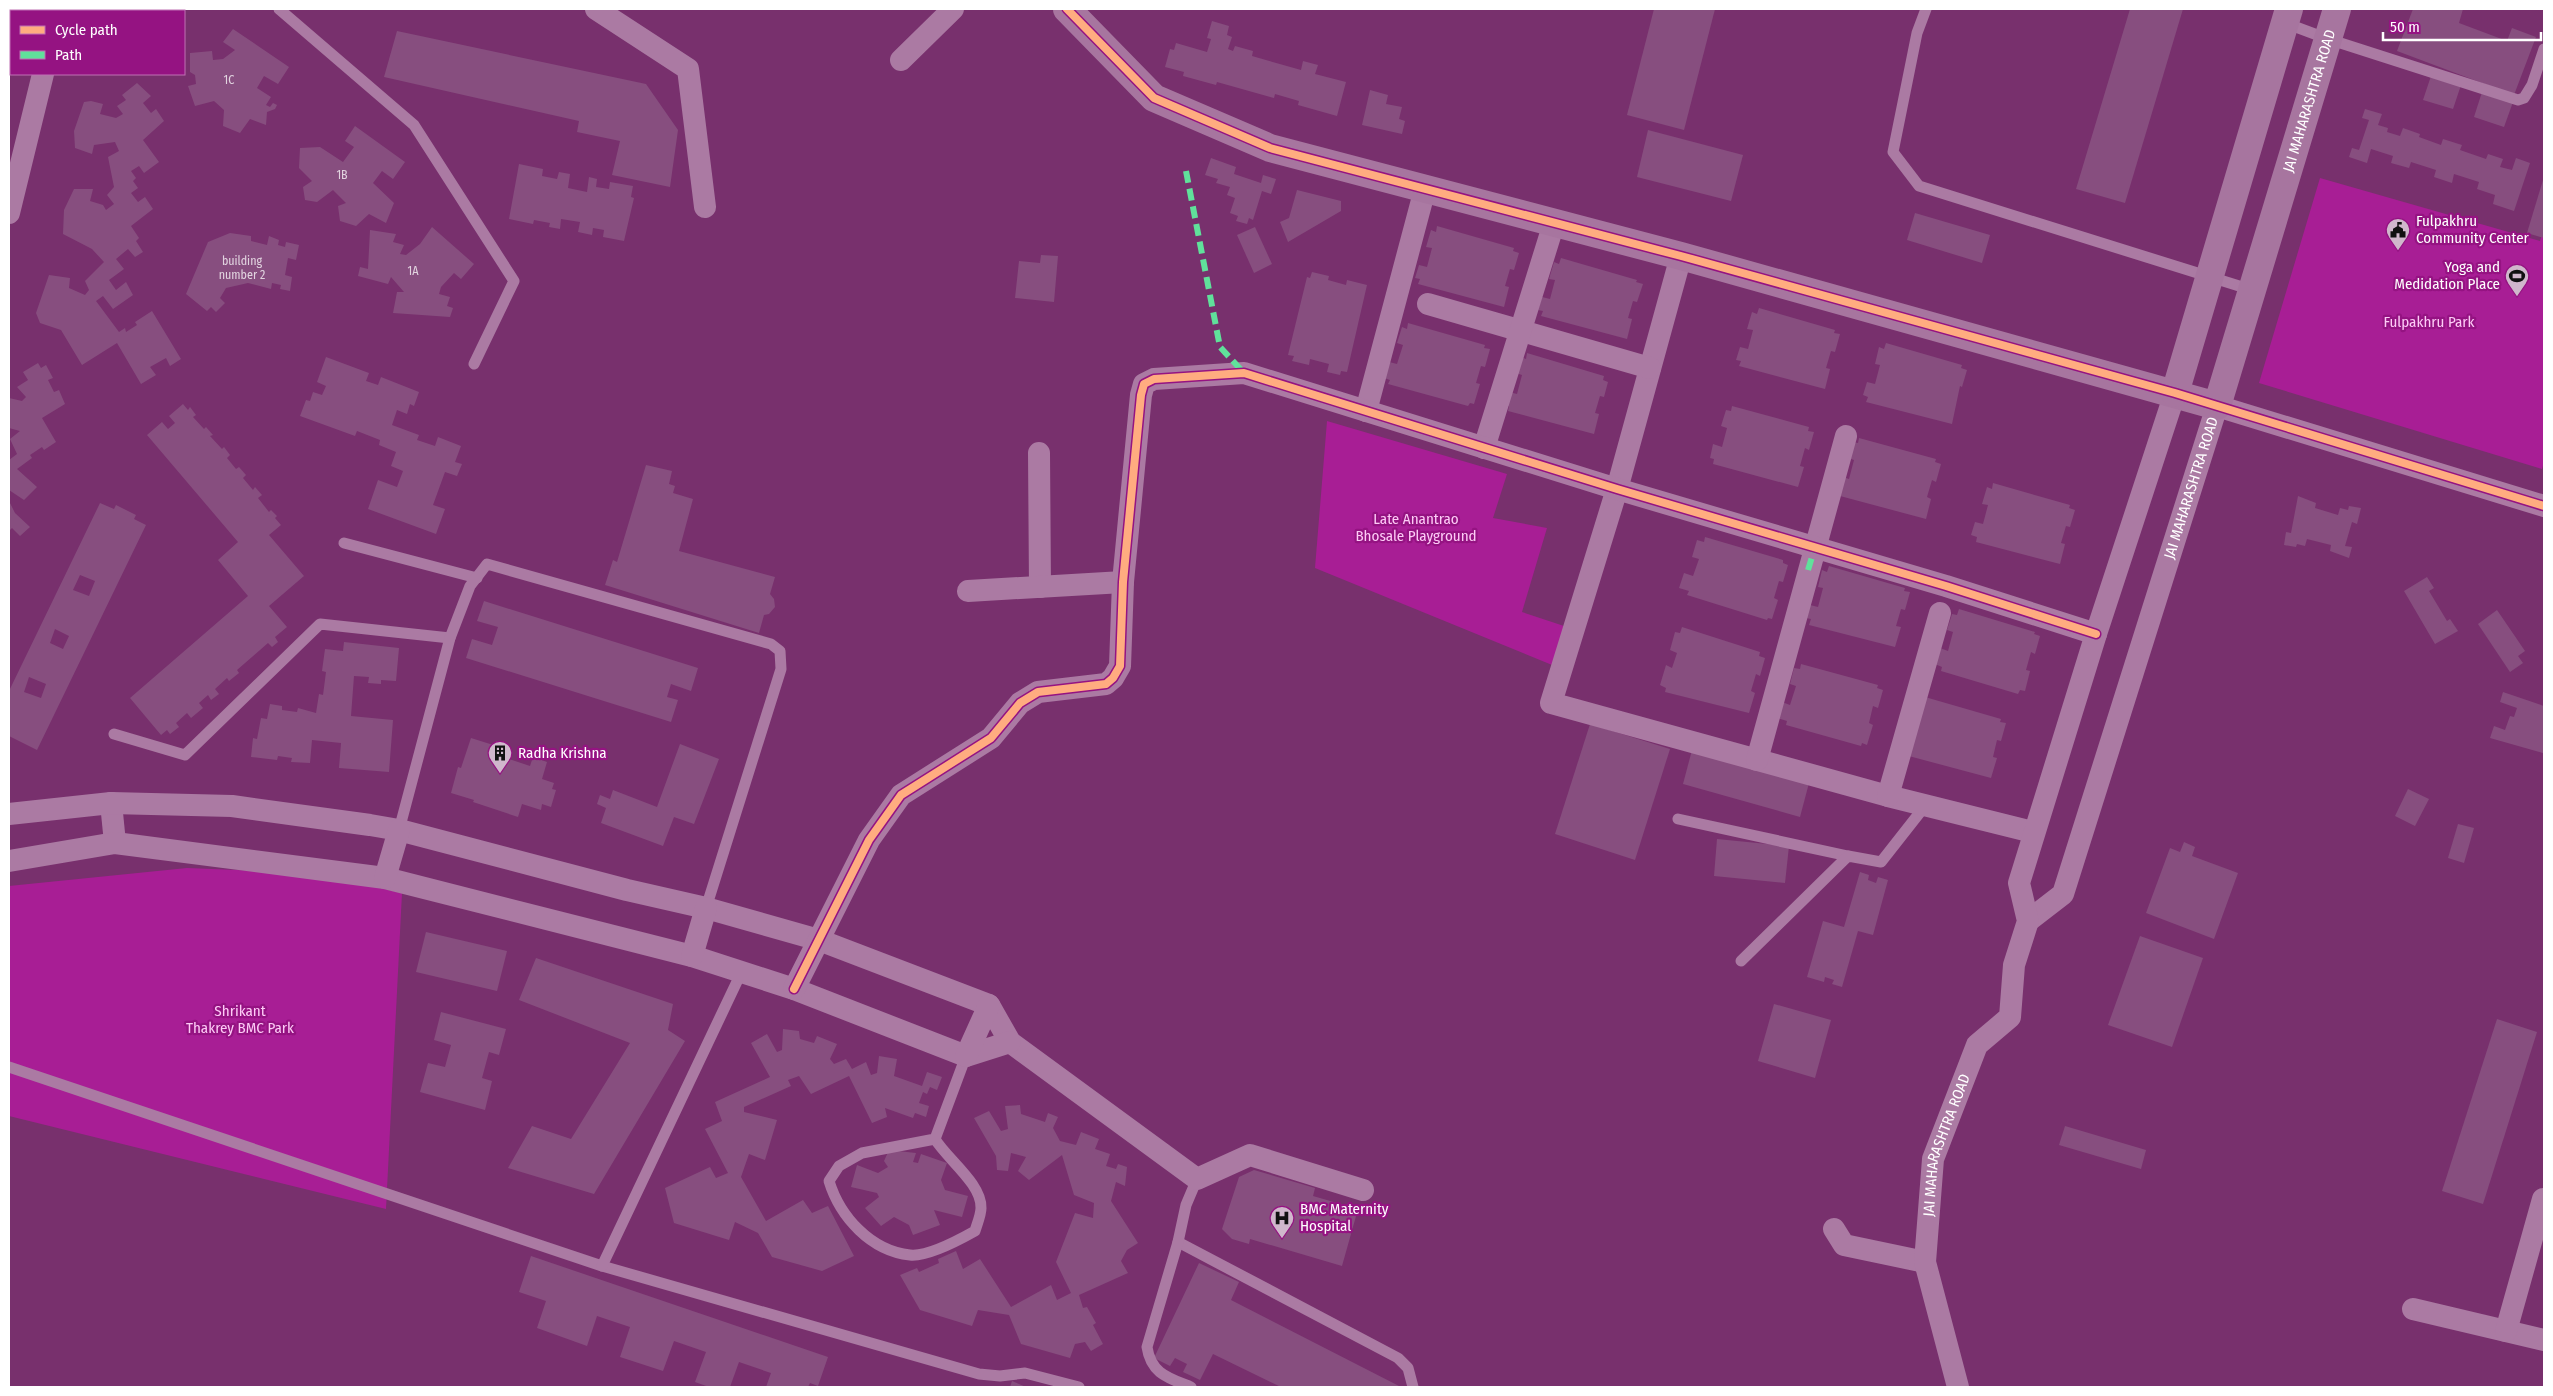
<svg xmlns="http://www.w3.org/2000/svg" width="2553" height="1396" font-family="'Fira Sans Condensed',sans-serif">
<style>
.green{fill:#a81e95}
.building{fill:#874e7f;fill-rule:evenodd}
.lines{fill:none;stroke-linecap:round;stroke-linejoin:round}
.lane{stroke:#ab7aa3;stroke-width:11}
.street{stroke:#ab7aa3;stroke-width:22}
.secondary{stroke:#a7759f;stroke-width:28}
.quiet{stroke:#60e19b;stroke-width:6;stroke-dasharray:12 6;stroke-linecap:butt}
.cycleway-casing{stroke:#951382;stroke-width:11}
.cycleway{stroke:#ffac80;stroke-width:8}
.labels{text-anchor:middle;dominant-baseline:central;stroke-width:4.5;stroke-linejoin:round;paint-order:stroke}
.number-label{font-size:12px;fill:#e1d3df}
.street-label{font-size:15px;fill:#fff;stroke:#951382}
.poi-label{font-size:15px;fill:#fff;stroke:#951382;text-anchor:start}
.park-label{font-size:15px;fill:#fdcbf6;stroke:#951382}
</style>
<rect width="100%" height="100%" fill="#78306d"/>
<g class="green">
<polygon points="2320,178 2540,241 2544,228 2544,462 2542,469 2259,383"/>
<polygon points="1327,421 1507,474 1493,518 1547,528 1522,612 1567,627 1557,667 1315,568"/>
<polygon points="187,868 313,873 402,893 386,1209 9,1116 9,886"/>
</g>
<g class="building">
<polygon points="1654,9 1715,9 1684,130 1627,115"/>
<polygon points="2130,9 2183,9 2125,203 2076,189"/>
<polygon points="2413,9 2463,9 2459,23 2507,41 2512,28 2536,37 2514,95 2397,51"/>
<polygon points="1212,21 1229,26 1227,35 1232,37 1228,49 1233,51 1235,46 1253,51 1252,56 1301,70 1303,61 1318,65 1315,74 1346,82 1337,116 1298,105 1299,101 1275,94 1274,98 1217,82 1216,85 1183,76 1184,72 1165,67 1170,49 1174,50 1176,43 1207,52 1211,39 1207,38"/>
<polygon points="233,29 289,67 278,84 264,76 257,88 271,97 266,105 270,107 273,103 277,105 275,109 267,112 266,125 250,119 240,133 223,126 224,110 214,101 195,106 188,86 196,84 195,75 190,72 190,53 212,51 213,60 223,59 235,50 223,42"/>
<polygon points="397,31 646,84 678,130 670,187 612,175 620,141 577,132 579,121 384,77"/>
<polygon points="2432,73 2462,82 2453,109 2423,100"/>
<polygon points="137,83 151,96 143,103 151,113 156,109 164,121 143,140 159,162 144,173 139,166 131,171 136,178 133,181 138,188 131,193 138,202 145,197 153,209 131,226 139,238 136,241 143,252 135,257 128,249 116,259 124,269 109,280 116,290 126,282 133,295 113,309 103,296 96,301 119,332 125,328 126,332 137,325 135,322 152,311 181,359 170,366 166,358 150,367 156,375 141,384 117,343 82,365 61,330 40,323 36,313 49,275 70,278 69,288 85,295 89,290 85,281 104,262 92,249 63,234 64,210 74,189 93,189 90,201 103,205 106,210 114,204 107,195 114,187 108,157 119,151 115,142 94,145 92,154 75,148 74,131 84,102 91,101 103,104 100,114 116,118 123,114 117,106 126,100 122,95"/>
<polygon points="1370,90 1388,95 1386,104 1402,107 1399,119 1405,121 1402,134 1362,125"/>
<polygon points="2482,92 2513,102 2504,127 2474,117"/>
<polygon points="2365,109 2382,114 2378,125 2388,128 2387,132 2400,136 2403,128 2420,134 2419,137 2441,145 2443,139 2462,145 2460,150 2486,159 2488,154 2503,159 2500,167 2512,170 2516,158 2530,163 2514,211 2493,204 2495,195 2477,189 2479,182 2454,174 2452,183 2434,177 2436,170 2411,162 2409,168 2391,163 2393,156 2371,149 2367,163 2349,157 2352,148 2359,150 2369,120 2362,118"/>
<polygon points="355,126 405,162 393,179 382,171 373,183 394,203 386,223 369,214 356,226 340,221 338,206 346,203 333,190 317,202 305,200 303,187 312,181 299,168 300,148 320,147 343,162 354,147 345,141"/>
<polygon points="1648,130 1743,155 1731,201 1637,177"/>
<polygon points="1211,158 1236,167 1234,174 1261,183 1263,175 1276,179 1271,194 1262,191 1253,220 1249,218 1247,224 1236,221 1238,216 1230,213 1235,198 1227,195 1230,187 1216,183 1218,179 1205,175"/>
<polygon points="519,164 543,169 542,176 557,179 559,172 570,174 568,188 587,192 589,177 597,179 596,187 609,189 610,182 633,186 631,197 634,198 624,241 603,237 604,230 593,228 592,235 578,232 580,222 561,219 560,229 549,227 550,223 534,220 533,224 509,219"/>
<polygon points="2543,180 2544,180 2544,238 2527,233"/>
<polygon points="1297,190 1341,201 1341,211 1288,242 1280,222 1289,218"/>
<polygon points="1915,213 1990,235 1982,263 1907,240"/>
<polygon points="1437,226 1514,248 1513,251 1519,253 1514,270 1510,269 1505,286 1509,287 1504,307 1418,284 1420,279 1415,278 1419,265 1427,267 1432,248 1426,247 1431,230 1436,232"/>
<polygon points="432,227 474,264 461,279 454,273 441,287 439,294 450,297 447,306 453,308 450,317 393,313 397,292 404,292 391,277 388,284 358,276 360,267 368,269 370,230 396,234 393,242 404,245 400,254 406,255 420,244"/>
<polygon points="1255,227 1272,264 1254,273 1237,235"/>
<polygon points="230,233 251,236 251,241 267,245 269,236 279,240 278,245 285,247 286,242 299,245 296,260 288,258 285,275 292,277 290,291 280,289 281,285 272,283 271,289 248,283 226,288 220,298 225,303 216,312 211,307 207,311 186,294 208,242"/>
<polygon points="1041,255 1058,256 1054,302 1015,298 1019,261 1040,263"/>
<polygon points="1561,258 1637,280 1636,282 1643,284 1637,302 1633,301 1628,318 1632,319 1627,339 1541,316 1543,311 1538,310 1542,297 1550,299 1555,280 1549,279 1554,262 1559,264"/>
<polygon points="1312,272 1329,276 1328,280 1346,285 1347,280 1367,285 1347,372 1341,371 1340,375 1327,372 1329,364 1310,359 1309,365 1292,361 1294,356 1288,355 1307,277 1310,278"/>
<polygon points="1759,308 1835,330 1834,333 1840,334 1835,352 1831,351 1826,368 1830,369 1825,389 1739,366 1741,361 1736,360 1740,347 1748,349 1753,330 1747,329 1752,312 1757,314"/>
<polygon points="1408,323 1485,345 1484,348 1490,349 1485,367 1481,366 1476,383 1480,384 1474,404 1470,403 1468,406 1388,384 1390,380 1384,378 1389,362 1397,364 1403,345 1397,343 1402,327 1407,329"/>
<polygon points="1886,343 1962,365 1961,368 1967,370 1962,387 1960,386 1952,424 1866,402 1868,397 1863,395 1867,382 1875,384 1880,365 1875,364 1879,347 1884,349"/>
<polygon points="1527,353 1604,376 1603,380 1608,382 1604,397 1600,396 1595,413 1599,414 1594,434 1508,411 1509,406 1505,405 1509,392 1517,394 1522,375 1516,373 1521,357 1526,359"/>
<polygon points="326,357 369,373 366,381 378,385 381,377 419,392 414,406 410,404 407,414 397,410 392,425 419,435 417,440 435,446 438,437 461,446 455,462 462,464 457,476 445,472 433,505 445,509 436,534 368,509 378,480 397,487 403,471 391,466 396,452 379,445 380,440 357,431 355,436 300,416 306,400 310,401 313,392 322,395 326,386 317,382"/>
<polygon points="38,363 41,368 46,365 53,378 48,380 54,392 59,390 65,404 42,418 56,442 44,450 42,447 30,455 32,458 17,469 37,487 24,500 9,490 9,460 17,454 10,439 20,431 9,428 9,398 22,401 26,397 17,387 28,380 23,372"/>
<polygon points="183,404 188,410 190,407 196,415 193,417 204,429 206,427 213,435 210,436 222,449 224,447 230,455 227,458 236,469 239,467 246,475 243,478 253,490 255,487 262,495 258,498 269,512 271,510 277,516 275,518 281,525 269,535 304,576 269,606 287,627 275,637 278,642 272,647 268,643 237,670 239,673 229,681 227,678 215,689 219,694 211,700 208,695 199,703 203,708 191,718 187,713 176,723 179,727 170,734 167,730 161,735 130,698 248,596 218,560 238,542 147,435 162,422 168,429 175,423 169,416"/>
<polygon points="1732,406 1809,427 1808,431 1814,432 1809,450 1805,448 1800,466 1804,467 1798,487 1713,464 1714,459 1710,458 1713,444 1722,447 1727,428 1721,426 1726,410 1731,411"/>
<polygon points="1859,438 1936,459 1935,462 1941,464 1936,482 1932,480 1927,497 1931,499 1926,519 1840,496 1840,476 1849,479 1854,460 1848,458 1853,442 1858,443"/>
<polygon points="646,465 672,471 669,484 675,486 673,493 693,499 679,551 775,577 770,594 774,599 775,607 769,614 764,615 759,633 605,585 613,560 617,562"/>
<polygon points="1993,483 2070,505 2069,508 2075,510 2070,527 2066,526 2061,543 2065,544 2060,564 1976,542 1977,537 1971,535 1975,522 1983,524 1988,505 1982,504 1987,487 1992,489"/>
<polygon points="2298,496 2316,503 2315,508 2338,515 2340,508 2348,510 2349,506 2361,508 2357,524 2352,522 2345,546 2352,547 2349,558 2330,551 2331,545 2307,539 2305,546 2297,544 2296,547 2284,545 2286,532 2291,533"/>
<polygon points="9,501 15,513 30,527 20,536 12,528 9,531"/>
<path d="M100 503 114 509 116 505 136 515 134 519 146 525 37 750 9 736V691ZM80 575 95 581 89 596 73 590ZM55 629 69 636 63 649 50 643ZM29 677 46 684 41 698 24 692Z"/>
<polygon points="1705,537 1783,560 1783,563 1788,565 1783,582 1779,581 1774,598 1778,600 1772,619 1768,618 1767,620 1687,595 1689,591 1679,588 1684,573 1693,576 1699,559 1692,557 1697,540 1704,542"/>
<polygon points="1829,566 1905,588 1904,591 1910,592 1905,610 1901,609 1896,626 1901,627 1895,647 1809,625 1811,619 1806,618 1810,605 1818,607 1823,588 1818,587 1822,570 1827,572"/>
<polygon points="2427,577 2434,588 2429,591 2447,621 2450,619 2458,631 2435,644 2404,591"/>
<polygon points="484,601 698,668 691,691 671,684 667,697 678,700 671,722 466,658 472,639 492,645 498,627 477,621"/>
<polygon points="1959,609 2035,632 2034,634 2040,636 2035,654 2031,652 2026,670 2030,671 2025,691 2020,690 2018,694 1941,671 1942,667 1935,664 1940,648 1948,651 1953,632 1947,630 1952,614 1957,615"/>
<polygon points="2497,610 2525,651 2518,656 2523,663 2510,672 2478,624"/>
<polygon points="1682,627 1760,652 1759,656 1765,658 1760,676 1756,674 1751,691 1755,693 1749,713 1665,692 1666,688 1660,685 1666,665 1672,668 1677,653 1670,650 1675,632 1680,633"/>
<polygon points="344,642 399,648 396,681 381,680 381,684 368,683 369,677 354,676 351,716 393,720 389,772 339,768 341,743 312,740 310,763 291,762 292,758 278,756 277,760 251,757 253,738 257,739 261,718 267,719 270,704 282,706 282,710 297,712 298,708 316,713 319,694 323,695 326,672 322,671 325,649 343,651"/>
<polygon points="1801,664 1878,685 1877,688 1883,690 1878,708 1873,706 1869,723 1873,725 1867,745 1862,743 1861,746 1786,725 1787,721 1777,718 1782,702 1790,705 1796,686 1790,684 1794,668 1800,669"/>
<polygon points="2503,692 2544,706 2543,753 2490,738 2494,726 2505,730 2510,716 2514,717 2517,708 2500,702"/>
<polygon points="1925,697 2001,719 2000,722 2006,723 2001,741 1997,740 1993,757 1997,758 1991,778 1905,755"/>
<polygon points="1590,724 1670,749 1635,860 1555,834"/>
<polygon points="471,738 512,751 509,759 530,766 533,757 547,762 542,779 554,783 552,789 556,790 551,807 542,804 541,810 522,804 518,817 473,802 474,800 451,793 458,767 461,768"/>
<polygon points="680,744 719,759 694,824 674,817 663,846 601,823 606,808 597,804 600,795 610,799 613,790 657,807"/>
<polygon points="1692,750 1809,783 1800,817 1683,784"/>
<polygon points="2408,789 2429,799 2415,826 2395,816"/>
<polygon points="2458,824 2474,828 2464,863 2448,858"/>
<polygon points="1717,839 1789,846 1785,883 1714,876"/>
<polygon points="2184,842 2195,847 2192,856 2238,873 2214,939 2146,913 2170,848 2180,852"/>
<polygon points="1860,872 1869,875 1868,880 1876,883 1878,877 1888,880 1873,935 1858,931 1842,987 1832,984 1834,980 1825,977 1824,982 1807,977 1823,921 1844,927"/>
<polygon points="426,932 507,951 497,991 416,972"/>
<polygon points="2140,936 2203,958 2172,1047 2108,1025"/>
<polygon points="536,958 673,1004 668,1030 685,1041 594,1194 508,1168 532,1126 571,1139 630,1043 519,1000"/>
<polygon points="1774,1004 1831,1020 1815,1078 1758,1061"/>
<polygon points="441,1012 506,1029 499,1055 489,1052 482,1078 492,1081 485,1110 420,1092 428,1063 445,1067 451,1045 434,1040"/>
<polygon points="2497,1019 2537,1032 2483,1204 2442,1191"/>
<polygon points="783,1029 799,1031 800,1039 814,1043 817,1036 837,1044 830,1059 834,1064 846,1059 852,1069 866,1062 871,1075 877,1073 879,1056 897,1059 894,1076 922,1086 927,1072 942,1077 937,1090 930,1087 927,1094 923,1092 919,1103 929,1106 926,1117 915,1113 913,1118 885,1108 887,1117 872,1123 849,1076 811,1094 799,1076 788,1080 791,1086 744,1107 744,1112 777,1120 765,1160 749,1154 741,1177 766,1221 803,1200 812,1213 828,1206 854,1256 822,1271 772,1257 758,1233 735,1222 729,1240 674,1223 665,1188 710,1167 716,1178 728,1173 705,1129 722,1121 715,1102 770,1077 751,1043 767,1034 777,1052 782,1050"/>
<polygon points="1020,1105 1021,1114 1045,1122 1048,1113 1058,1117 1053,1128 1060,1141 1076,1145 1081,1132 1099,1139 1095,1149 1110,1154 1106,1166 1116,1169 1118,1164 1127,1167 1125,1186 1116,1182 1111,1201 1138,1243 1127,1250 1121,1261 1128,1273 1079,1295 1083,1308 1087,1307 1096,1323 1093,1325 1103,1344 1091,1351 1085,1342 1075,1344 1070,1358 1021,1344 1009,1315 978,1310 972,1326 920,1310 900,1275 917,1268 919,1272 939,1263 938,1259 956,1251 963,1269 980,1259 1011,1307 1051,1285 1057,1300 1071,1293 1056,1262 1075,1213 1093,1218 1094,1203 1074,1195 1062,1155 1029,1180 1018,1171 1026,1157 1011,1153 1008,1171 997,1170 996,1156 974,1118 989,1111 1001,1131 1008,1129 1005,1106"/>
<polygon points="2065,1126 2146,1150 2141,1169 2059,1145"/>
<polygon points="889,1150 916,1153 913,1162 918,1163 921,1154 947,1163 941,1180 945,1190 968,1196 962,1217 934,1210 940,1225 913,1235 909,1225 894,1217 881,1226 865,1208 879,1197 877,1193 851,1187 857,1165 878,1173 888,1167 884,1161"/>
<polygon points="1254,1170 1315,1188 1313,1196 1358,1209 1342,1266 1250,1239 1249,1244 1232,1239 1222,1229 1239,1177"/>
<polygon points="531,1256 828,1357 818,1386 810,1383 808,1387 766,1387 771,1373 739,1362 730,1387 709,1387 695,1382 706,1352 674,1341 663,1371 620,1357 630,1327 597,1316 587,1346 537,1328 546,1301 519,1292"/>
<polygon points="1199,1263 1239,1282 1231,1300 1401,1387 1281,1387 1213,1354 1200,1380 1183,1372 1187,1364 1175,1358 1170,1366 1154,1358"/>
<polygon points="1012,1381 1026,1387 1010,1387"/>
</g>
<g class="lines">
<g class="lane">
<polyline points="279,9 414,125 514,281 474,364"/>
<polyline points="1926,9 1917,33 1893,152 1919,186 2252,290"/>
<polyline points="2285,23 2328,39 2518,100 2524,98 2532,85 2544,49"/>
<polyline points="344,543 477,578"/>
<polyline points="114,734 185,755 320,624 450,638"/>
<polyline points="1678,819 1848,856"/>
<polyline points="399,830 450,638 470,586 487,564 771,644 780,651 781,669 706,908"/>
<polyline points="1741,961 1848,856 1881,862 1925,806"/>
<polyline points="9,1067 602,1266 979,1374 1000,1376 1025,1373 1079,1387"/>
<path d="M935 1139 862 1153 839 1166 829 1181C840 1217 871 1251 910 1255 928 1257 959 1240 975 1231 977 1224 981 1215 981 1208 982 1184 947 1159 935 1139L966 1056"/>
<polyline points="1178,1242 1398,1358 1408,1368 1413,1387"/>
<polyline points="602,1266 742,971"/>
<path d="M1191 1387C1169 1378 1151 1374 1147 1347L1178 1242 1186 1205 1197 1179"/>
</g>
<g class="street">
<polyline points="596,9 688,69 705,207"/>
<polyline points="58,11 59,9"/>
<polyline points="901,60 953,9"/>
<polyline points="9,213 43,74"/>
<polyline points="1681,256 1617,489 1551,703 1888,796 2033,832"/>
<polyline points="1428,304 1650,368"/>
<polyline points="1366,411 1425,189"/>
<polyline points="1484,448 1554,223"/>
<polyline points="1039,453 1040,587"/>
<polyline points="968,591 1123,582"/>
<polyline points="1757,760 1846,436"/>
<polyline points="1888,796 1940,613"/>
<polyline points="111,803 115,843"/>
<polyline points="9,814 111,803 232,806 370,825 399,830 627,890 706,908 819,940 989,1005 1010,1042 1197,1179 1250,1155 1363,1190"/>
<polyline points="9,861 115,843 385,878 692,956 794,989 966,1056 1010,1042"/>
<polyline points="385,878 399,830"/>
<path id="s1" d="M2028 921 2063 894 2217 406 2544 506"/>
<polyline points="692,956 706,908"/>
<polyline points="794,989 869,840 901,795 991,738 1020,703 1038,692 1106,684 1113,678 1120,666 1123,582 1141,395 1144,384 1154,379 1244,373 1617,489 1946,586 2096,634"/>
<polyline points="966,1056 989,1005"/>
<polyline points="1834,1229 1844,1245 1925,1262"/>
<polyline points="2413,1309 2544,1340"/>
<polyline points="2506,1331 2543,1199 2544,1200"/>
<path id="s2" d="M1958 1387 1925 1262 1933 1159 1977 1045 2010 1017 2014 965 2028 921 2019 883 2096 634 2175 393"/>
</g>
<g class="secondary">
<path id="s3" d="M1067 9 1154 98 1270 148 1681 256 2217 406 2337 9"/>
<polyline points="2175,393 2289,9"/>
</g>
<g class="quiet">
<polyline points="1186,171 1220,347 1244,373"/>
<polyline points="1808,570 1815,547"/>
</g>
<g class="cycleway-casing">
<g id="cycleway">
<polyline points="1067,9 1154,98 1270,148 1681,256 2175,393 2544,506"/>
<polyline points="794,989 869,840 901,795 991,738 1020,703 1038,692 1106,684 1113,678 1120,666 1123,582 1141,395 1144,384 1154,379 1244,373 1617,489 1946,586 2096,634"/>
</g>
</g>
<use href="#cycleway" class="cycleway"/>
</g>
<defs>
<g id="civic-pin" transform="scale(1.25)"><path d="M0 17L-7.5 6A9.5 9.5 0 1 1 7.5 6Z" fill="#d0b7cc" stroke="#951382"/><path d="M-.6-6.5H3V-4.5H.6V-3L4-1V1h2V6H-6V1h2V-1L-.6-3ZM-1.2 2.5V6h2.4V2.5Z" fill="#111"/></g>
<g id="stadium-pin" transform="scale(1.25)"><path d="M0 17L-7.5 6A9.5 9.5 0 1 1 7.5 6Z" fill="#d0b7cc" stroke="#951382"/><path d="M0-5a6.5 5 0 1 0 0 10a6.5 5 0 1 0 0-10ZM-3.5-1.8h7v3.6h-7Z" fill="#111"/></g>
<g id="building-pin" transform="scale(1.25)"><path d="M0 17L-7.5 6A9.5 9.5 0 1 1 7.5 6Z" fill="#d0b7cc" stroke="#951382"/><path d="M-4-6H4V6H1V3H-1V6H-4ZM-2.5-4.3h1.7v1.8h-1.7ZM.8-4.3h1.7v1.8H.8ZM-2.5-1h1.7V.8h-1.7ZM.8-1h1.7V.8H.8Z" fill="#111"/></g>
<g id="hospital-pin" transform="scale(1.25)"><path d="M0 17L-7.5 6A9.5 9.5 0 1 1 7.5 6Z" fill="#d0b7cc" stroke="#951382"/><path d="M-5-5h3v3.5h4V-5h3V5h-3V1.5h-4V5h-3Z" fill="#111"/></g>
</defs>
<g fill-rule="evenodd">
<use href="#civic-pin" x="2398" y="230"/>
<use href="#stadium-pin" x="2517" y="276"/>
<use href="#building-pin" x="500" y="753"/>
<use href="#hospital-pin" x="1282" y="1218"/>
</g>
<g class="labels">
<g class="number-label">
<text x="229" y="80">1C</text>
<text x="342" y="175">1B</text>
<text x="242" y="261">building<tspan x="242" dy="14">number 2</tspan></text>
<text x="413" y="271">1A</text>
</g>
<g class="street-label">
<text stroke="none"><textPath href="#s3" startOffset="1551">JAI MAHARASHTRA ROAD</textPath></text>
<text stroke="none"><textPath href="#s1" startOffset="470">JAI MAHARASHTRA ROAD</textPath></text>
<text stroke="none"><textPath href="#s2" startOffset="249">JAI MAHARASHTRA ROAD</textPath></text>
</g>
<g class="poi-label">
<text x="2416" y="221">Fulpakhru<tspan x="2416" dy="17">Community Center</tspan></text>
<text x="2500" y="267" text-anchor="end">Yoga and<tspan x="2500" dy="17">Medidation Place</tspan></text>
<text x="518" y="753">Radha Krishna</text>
<text x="1300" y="1209">BMC Maternity<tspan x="1300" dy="17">Hospital</tspan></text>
</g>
<g class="park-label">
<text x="2429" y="322">Fulpakhru Park</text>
<text x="1416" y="519">Late Anantrao<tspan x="1416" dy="17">Bhosale Playground</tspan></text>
<text x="240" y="1011">Shrikant<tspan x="240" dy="17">Thakrey BMC Park</tspan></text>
</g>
</g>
<rect width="2553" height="1396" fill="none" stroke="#ffffff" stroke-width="20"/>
<rect x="10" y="10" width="175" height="65" fill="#951382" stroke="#bf71b4"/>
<rect x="20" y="26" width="25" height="8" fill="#ffac80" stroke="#bf71b4"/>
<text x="55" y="35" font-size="15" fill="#ffffff">Cycle path</text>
<rect x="20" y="51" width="25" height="8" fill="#60e19b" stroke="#bf71b4"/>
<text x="55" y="60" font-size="15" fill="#ffffff">Path</text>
<path d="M2383 32v8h158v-8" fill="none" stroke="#ffffff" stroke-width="2.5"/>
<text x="2390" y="32" font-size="15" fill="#ffffff" stroke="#951382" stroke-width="4" paint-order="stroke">50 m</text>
</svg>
